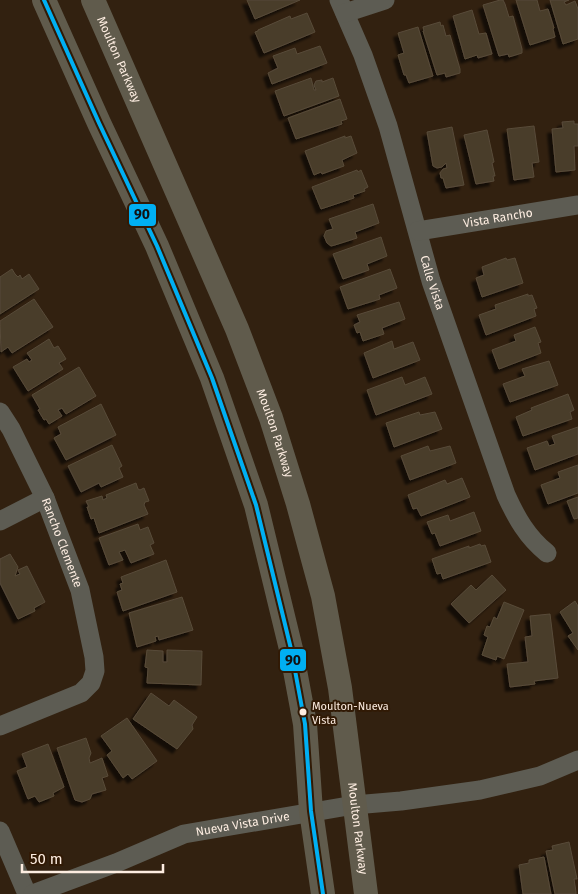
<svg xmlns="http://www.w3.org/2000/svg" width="578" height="894" font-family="'Fira Sans',sans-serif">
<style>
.building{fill:#493c2b;stroke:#584b39;filter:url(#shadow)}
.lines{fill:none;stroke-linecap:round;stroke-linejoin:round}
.minor{stroke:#5d5c53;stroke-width:19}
.major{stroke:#605b4c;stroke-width:24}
.bus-1-casing{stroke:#311a05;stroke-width:8}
.bus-1{stroke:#00aff2;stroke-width:4}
.bus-dot{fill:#fdede1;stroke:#311a05;stroke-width:2}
.labels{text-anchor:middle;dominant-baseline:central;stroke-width:4;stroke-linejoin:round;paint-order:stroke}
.bus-label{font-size:11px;fill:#fdede1;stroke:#311a05;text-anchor:start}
.street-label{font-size:12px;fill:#fdede1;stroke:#311a05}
.line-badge{stroke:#311a05;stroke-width:2}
.pale-badge-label{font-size:14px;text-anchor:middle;font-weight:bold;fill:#111}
</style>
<defs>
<filter id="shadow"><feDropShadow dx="-4.5" dy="4.5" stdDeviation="1" flood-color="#0009"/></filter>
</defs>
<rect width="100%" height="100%" fill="#322110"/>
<g class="building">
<polygon points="247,0 300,0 255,19"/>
<polygon points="500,0 503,0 505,4 509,17 513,16 522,49 522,53 509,57 508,54 499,56 483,5"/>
<polygon points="516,0 537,0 540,11 548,9 554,28 553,29 555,37 530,45"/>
<polygon points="550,0 569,0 564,2 566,5 575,1 578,9 578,39 563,44"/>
<polygon points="472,10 479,34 486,33 492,54 478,58 477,55 465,59 453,16"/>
<polygon points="307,13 315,32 264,53 255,32 258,31 258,30 290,16 291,19"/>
<polygon points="440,22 441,26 443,25 446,36 450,35 460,69 460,73 446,77 445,73 437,75 423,31 424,31 423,27"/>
<polygon points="418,27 433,76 409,83 406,75 404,75 398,55 404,53 398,33"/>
<polygon points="320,46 327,63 272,84 268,73 278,68 273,56 295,48 297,54"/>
<polygon points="311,78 314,90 316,90 314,85 316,81 322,80 322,82 333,78 339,96 284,116 275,91"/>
<polygon points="340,99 347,119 341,121 342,124 296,139 288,118"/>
<polygon points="574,121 574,124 578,124 578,146 574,146 575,170 556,172 552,129 563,128 562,122"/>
<polygon points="534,126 539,162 532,163 534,177 514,180 507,129"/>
<polygon points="452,127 464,185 446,188 443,178 441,178 440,173 443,169 447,168 446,163 442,167 437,168 433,166 427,132"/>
<polygon points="487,130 494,162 492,163 495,176 493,176 494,181 476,184 464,135"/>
<polygon points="345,136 345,138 351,136 357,153 342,160 344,166 322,174 321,172 314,175 305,151"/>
<polygon points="357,170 358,172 361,170 368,187 364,189 365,191 353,195 354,198 321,209 312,187"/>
<polygon points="373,204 379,223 355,232 357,238 335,245 331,246 327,243 324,236 326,231 333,229 329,219"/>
<polygon points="381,237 387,256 367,264 369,270 343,279 333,254"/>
<polygon points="506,258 507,260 515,258 523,283 482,297 476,278 484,275 482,267"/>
<polygon points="12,269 15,274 18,277 20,275 22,279 29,274 39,289 0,314 0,277"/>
<polygon points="390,269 397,288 379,295 380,299 348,309 340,287"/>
<polygon points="528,294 528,296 532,295 537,308 534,309 536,316 486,335 479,315 496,309 495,305"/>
<polygon points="34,299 53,327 12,353 8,347 1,352 0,321"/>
<polygon points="399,302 405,319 382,328 384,334 363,341 360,332 357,333 354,325 360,322 357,315"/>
<polygon points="535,327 541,342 538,343 541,353 499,369 492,350 516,341 514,335"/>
<polygon points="49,339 54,348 58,346 66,359 59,363 63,369 28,391 13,367 27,359 29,362 32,360 27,353"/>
<polygon points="392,341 394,349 413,342 420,360 373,378 364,353"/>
<polygon points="549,361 558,385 510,402 503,384 525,376 522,369"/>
<polygon points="79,367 96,396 66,414 62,408 58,410 62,416 49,424 46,419 44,420 38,410 40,409 32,395"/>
<polygon points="402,377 405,385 425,377 432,394 376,415 367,390"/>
<polygon points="568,394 574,410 570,412 572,419 523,436 516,417 532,410 531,408"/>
<polygon points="101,404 116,435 66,460 54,438 61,434 58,427"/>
<polygon points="419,412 420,415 435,412 442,429 394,447 386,423"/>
<polygon points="578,427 578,454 535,470 527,448 547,441 549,446 555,444 552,436"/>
<polygon points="112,445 122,466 119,468 123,477 101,487 99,483 81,492 68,466"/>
<polygon points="428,446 430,451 450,446 456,463 410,480 401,456"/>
<polygon points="578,465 578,493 548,504 541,485 560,478 558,472"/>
<polygon points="462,478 470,497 421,516 417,508 413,509 408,495 445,480 447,484"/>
<polygon points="136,483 138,489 140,490 144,488 149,501 145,502 144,505 148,514 99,533 94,518 91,519 87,507 89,507 86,501 102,496 103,500 107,498 106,495"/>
<polygon points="578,497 578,518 574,519 567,501"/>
<polygon points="474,512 481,531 440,546 435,533 432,534 427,522 448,515 450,521"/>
<polygon points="138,524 140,530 148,527 154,543 150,545 154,554 131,563 125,550 119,552 123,560 109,565 99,538"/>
<polygon points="480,544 481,546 485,545 491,562 443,579 441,573 437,574 432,559 469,546 469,548"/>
<polygon points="10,554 18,567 15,576 20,574 18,570 27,566 45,602 34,608 35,611 18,619 0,583 0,559"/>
<polygon points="166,560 177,592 123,611 117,592 122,590 120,584 123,583 121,577"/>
<polygon points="492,575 506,590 469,623 451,604 471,585 476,590"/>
<polygon points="182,597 193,630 159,640 158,636 155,637 156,641 137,647 129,613"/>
<polygon points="575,601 578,606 578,650 568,636 573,633 560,612"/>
<polygon points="504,602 524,610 504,659 497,656 496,660 482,655 488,637 484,635 487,626 490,627 494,617 497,619"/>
<polygon points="550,614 558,678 534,681 535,684 510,687 507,664 528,662 525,637 532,636 530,616"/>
<polygon points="147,650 163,651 163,662 167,662 167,650 202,651 201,685 147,683 148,668 145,667"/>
<polygon points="151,693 169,706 174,700 197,717 192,725 193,729 177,749 133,719"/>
<polygon points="127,718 157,761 132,779 128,774 123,778 107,755 112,751 101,736"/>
<polygon points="86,738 91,753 89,758 90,763 102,758 108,776 102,778 106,790 92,794 90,799 82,802 75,800 57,748"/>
<polygon points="48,744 64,787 53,793 54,796 39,802 35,796 28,799 17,771 27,767 22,754"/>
<polygon points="569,842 577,879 574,879 576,892 576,894 555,894 546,851 553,850 552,846"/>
<polygon points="544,857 551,894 523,894 519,865 529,863 529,860"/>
</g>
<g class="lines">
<g class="minor">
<path id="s1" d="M339 0 363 55 388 126 431 281 506 495C516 517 527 537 547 553"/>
<polyline points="345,13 385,0"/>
<path id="s2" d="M418 231 578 205"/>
<path id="s3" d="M0 412 11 429 45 498 80 590 94 657 95 671 91 683 81 693 0 726"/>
<polyline points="0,521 45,498"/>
<polyline points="0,831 27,894"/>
<path id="s4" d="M33 894 116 863 184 834 354 805 401 801 480 790 540 776 578 760"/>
</g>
<g class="major">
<polyline points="44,0 99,123 157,246 212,378 256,505 291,649 305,724 311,811 323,894"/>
<path id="s5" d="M93 0 237 329 271 418 298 504 323 596 340 688 366 894"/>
</g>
<g class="bus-1-casing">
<polyline id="bus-1" points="44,0 99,123 157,246 212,378 256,505 291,649 305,724 311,811 323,894"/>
</g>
<use href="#bus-1" class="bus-1"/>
</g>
<circle class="bus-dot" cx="303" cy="712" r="4.5"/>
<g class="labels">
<g class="bus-label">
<text x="312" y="706">Moulton-Nueva<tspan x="312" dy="14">Vista</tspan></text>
</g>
<g class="street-label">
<text stroke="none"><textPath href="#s5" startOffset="65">Moulton Parkway</textPath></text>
<text stroke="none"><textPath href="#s2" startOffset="81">Vista Rancho</textPath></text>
<text stroke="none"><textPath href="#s1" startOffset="298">Calle Vista</textPath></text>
<text stroke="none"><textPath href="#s5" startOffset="470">Moulton Parkway</textPath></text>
<text stroke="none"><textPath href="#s3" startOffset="145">Rancho Clemente</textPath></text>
<text stroke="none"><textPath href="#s4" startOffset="222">Nueva Vista Drive</textPath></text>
<text stroke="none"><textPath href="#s5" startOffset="875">Moulton Parkway</textPath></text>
</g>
</g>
<g class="line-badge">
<rect x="128" y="203" width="29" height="24" rx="5" fill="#00aff2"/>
<rect x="279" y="648" width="28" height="24" rx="5" fill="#00aff2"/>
</g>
<g class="pale-badge-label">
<text x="142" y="219">90</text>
<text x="293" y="665">90</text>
</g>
<path d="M22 864v8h141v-8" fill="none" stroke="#fdede1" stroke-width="2.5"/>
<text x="30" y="864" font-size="15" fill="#fdede1" stroke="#311a05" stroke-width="4" paint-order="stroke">50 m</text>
</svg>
